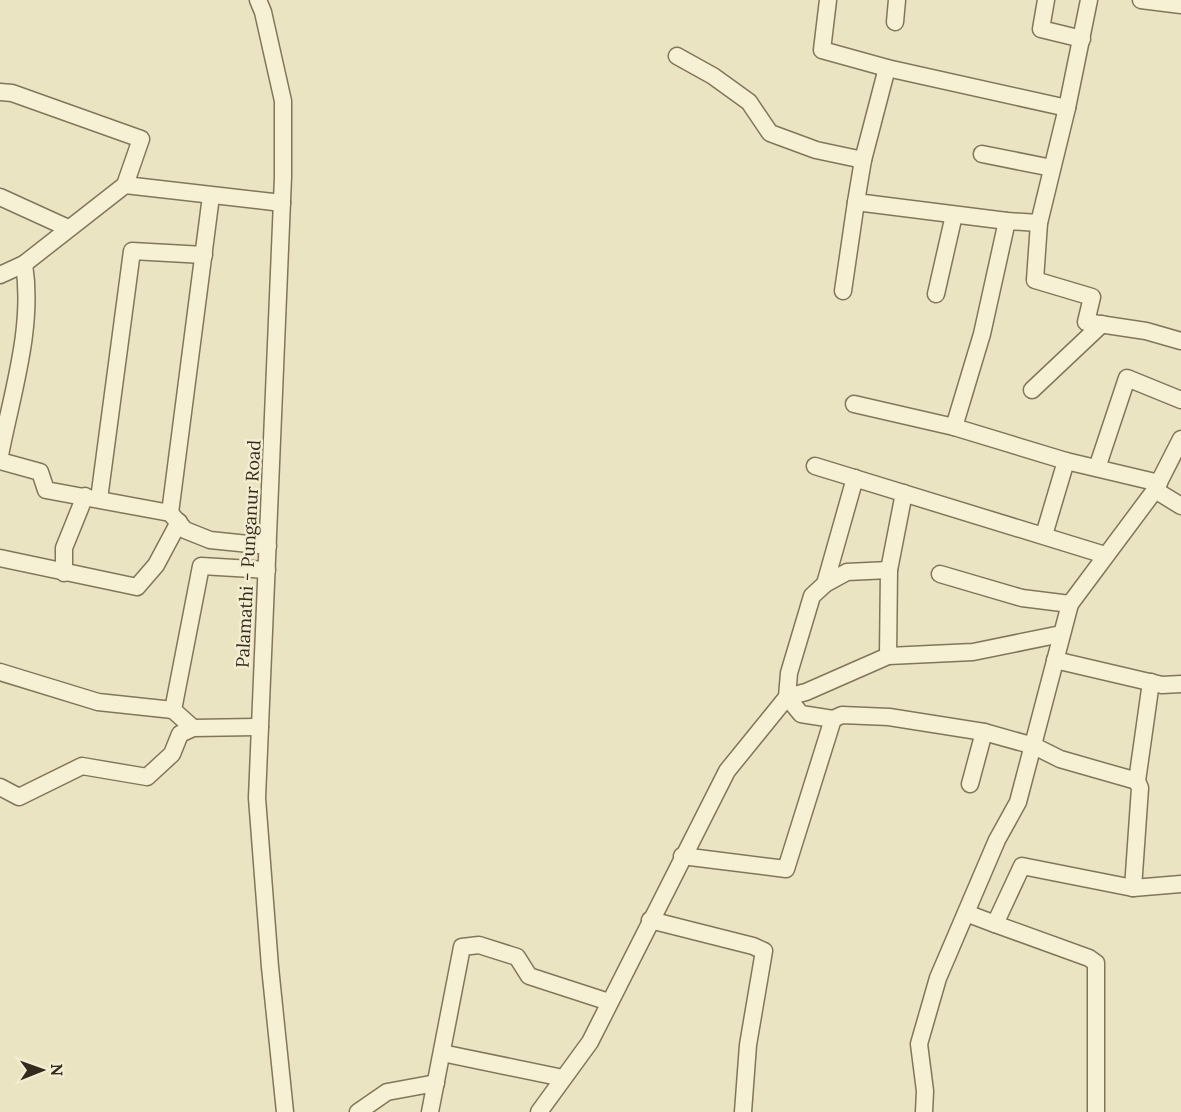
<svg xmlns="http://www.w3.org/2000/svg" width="1181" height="1112" font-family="Lora,serif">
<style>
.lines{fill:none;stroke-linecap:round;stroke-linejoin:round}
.minor-casing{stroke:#83755a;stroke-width:19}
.minor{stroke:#f6f0d5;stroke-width:16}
.labels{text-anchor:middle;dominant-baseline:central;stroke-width:5;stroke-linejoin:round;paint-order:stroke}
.street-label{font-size:18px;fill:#342b1e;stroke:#f3edd1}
</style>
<rect width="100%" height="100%" fill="#ebe4c2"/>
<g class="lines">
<g class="minor-casing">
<g id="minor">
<polyline points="258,0 263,12 283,101 283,177 257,798 270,967 285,1112"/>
<polyline points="828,0 822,50 887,68"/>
<polyline points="1046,0 1041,29 1082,39"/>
<polyline points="1089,0 1067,108 1039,223 1035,280 1092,297 1086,322 1146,331 1181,341"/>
<polyline points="1141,0 1181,5"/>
<polyline points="895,22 897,0"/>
<polyline points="677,56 713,76 749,102 770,133 816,150 863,160"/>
<polyline points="0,92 12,93 141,139 125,185 24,264 0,275"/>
<polyline points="982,154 1052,168"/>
<polyline points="125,185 282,203"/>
<polyline points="0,197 68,228"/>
<polyline points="1007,221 982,334 954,427 1066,461 1159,483"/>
<polyline points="1039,223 1007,221 856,202 863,160 887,68 1067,108"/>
<polyline points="843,291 856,202"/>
<polyline points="936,294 954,215"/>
<polyline points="1032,390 1102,324"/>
<polyline points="854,404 954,427"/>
<path d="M0 455C12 393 34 327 24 264"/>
<polyline points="0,461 40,472 46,490 170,513 185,530 210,540 268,546"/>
<polyline points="815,466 1105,555"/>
<polyline points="1097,468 1127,378 1181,400"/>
<polyline points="1155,490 1181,506"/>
<polyline points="904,493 889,570 888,656 973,652 1061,634"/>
<polyline points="99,499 132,251 204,255"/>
<polyline points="170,513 211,196"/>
<polyline points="1044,535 1066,461"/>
<polyline points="0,558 137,587 156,565 179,522"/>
<polyline points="64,573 64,548 85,496"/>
<polyline points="940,574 1022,598 1070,604"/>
<polyline points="825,584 855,478"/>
<polyline points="888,656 806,692 787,697 801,714 833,719 842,715 889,717 984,732 1034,746 1060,759 1137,781"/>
<polyline points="1055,660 1162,685 1181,684"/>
<polyline points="0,672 98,702 173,710"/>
<polyline points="193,728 173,710 201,566 267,570"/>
<polyline points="970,784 984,732"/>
<polyline points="0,787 19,797 82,766 147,777 172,754 180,734 193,728 260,727"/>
<polyline points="682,856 786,869 833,719"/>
<polyline points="1133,888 1140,788 1137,781 1151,682"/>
<polyline points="966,913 995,924 1022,866 1133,888 1181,884"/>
<polyline points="650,920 753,946 764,951 748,1045 743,1112"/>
<polyline points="995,924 1089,958 1096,963 1096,1112"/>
<polyline points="442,1053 563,1078"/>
<polyline points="358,1112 387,1092 436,1083"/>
<polyline points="430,1112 462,947 479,945 517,957 529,976 609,1002"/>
<polyline points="539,1112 590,1042 727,771 787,697 789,673 812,596 825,584 847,572 889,570"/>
<polyline points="924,1112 925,1091 919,1044 938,978 997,840 1018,802 1070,604 1155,490 1181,439"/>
</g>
</g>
<use href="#minor" class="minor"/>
</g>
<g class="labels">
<g class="street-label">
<text transform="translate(248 554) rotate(-87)">Palamathi - Punganur Road</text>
</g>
</g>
<g transform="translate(42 1070) rotate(89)" stroke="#f3edd1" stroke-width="4.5" paint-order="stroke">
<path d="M0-4.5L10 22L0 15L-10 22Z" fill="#342b1e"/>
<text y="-9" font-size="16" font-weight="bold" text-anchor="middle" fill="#342b1e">N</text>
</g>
</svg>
